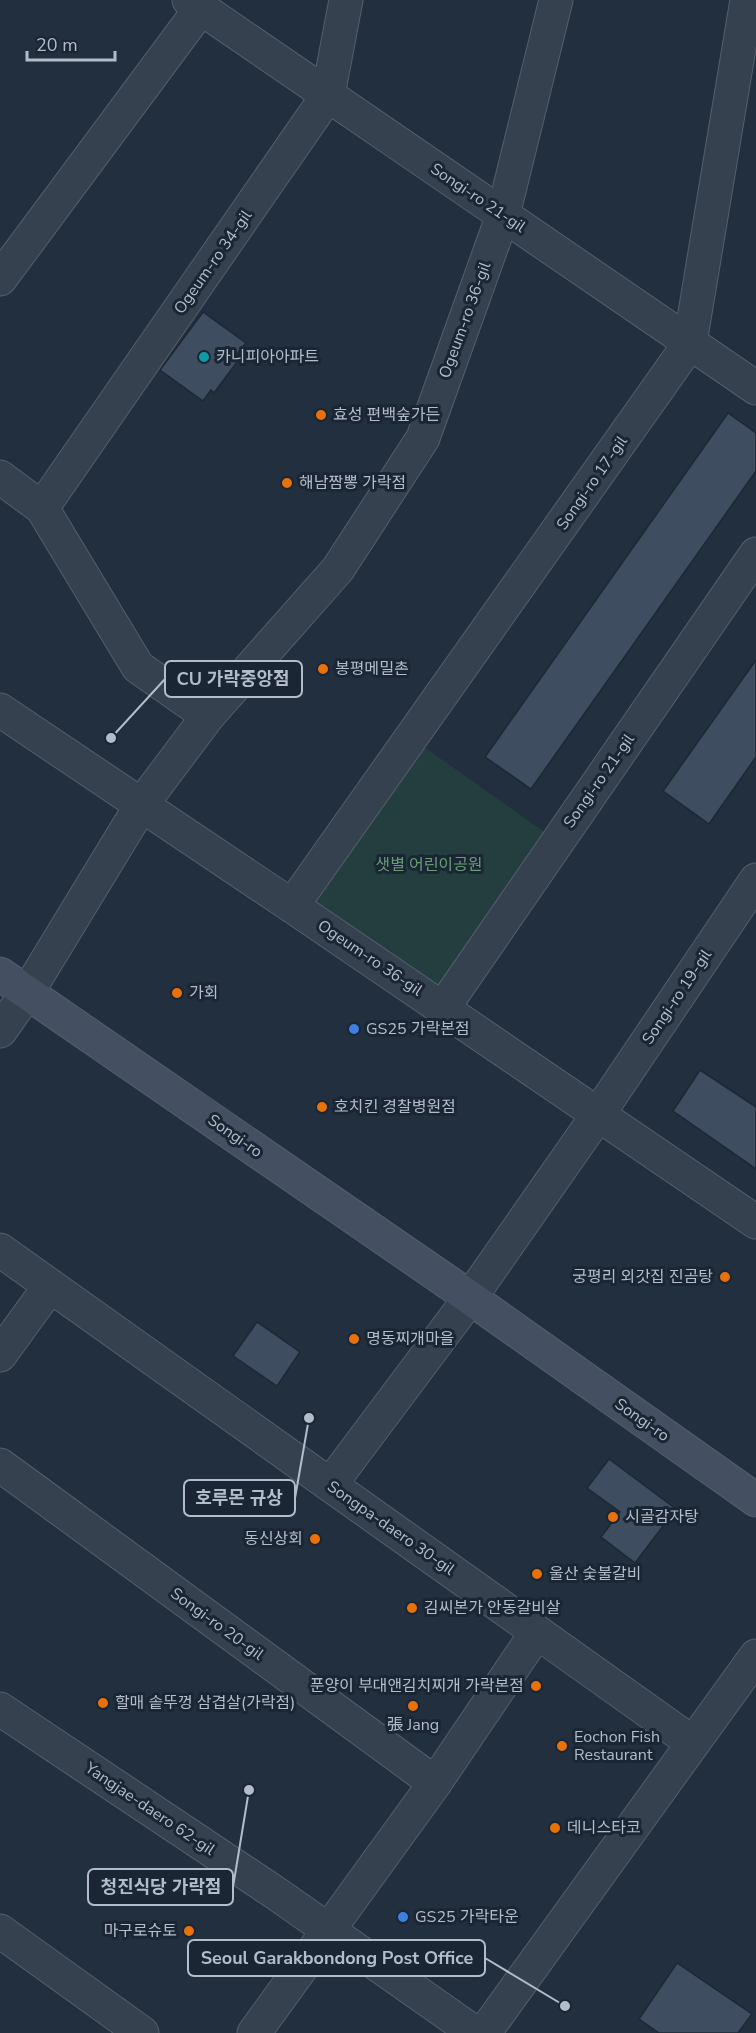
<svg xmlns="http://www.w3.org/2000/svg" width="756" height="2033" font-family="'Nunito Sans','Noto Sans KR',sans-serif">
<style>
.green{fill:#243e40}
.building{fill:#3e4d5f;stroke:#1d2836;stroke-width:1.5}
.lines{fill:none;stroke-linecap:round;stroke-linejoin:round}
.street-casing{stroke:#545f6d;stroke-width:35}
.secondary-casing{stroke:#545f6d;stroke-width:35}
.street{stroke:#36414f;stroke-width:33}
.secondary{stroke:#445062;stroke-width:33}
.culture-dot{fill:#0f9aa8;stroke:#1b2634;stroke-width:2}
.food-dot{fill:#e8710a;stroke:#1b2634;stroke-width:2}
.shop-dot{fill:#3f7fe0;stroke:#1b2634;stroke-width:2}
.labels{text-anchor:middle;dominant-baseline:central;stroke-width:6;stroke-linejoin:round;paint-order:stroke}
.street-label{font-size:16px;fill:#b2bcca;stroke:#1b2634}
.poi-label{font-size:16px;fill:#b2bcca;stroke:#1b2634;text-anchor:start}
.park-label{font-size:16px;fill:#679d73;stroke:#1b2634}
.leader{fill:none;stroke:#b2bcca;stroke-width:2}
.callout-dot{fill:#b2bcca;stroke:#1b2634;stroke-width:2}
.callout{fill:#1b2634;stroke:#b2bcca;stroke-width:2}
.callout-label{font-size:18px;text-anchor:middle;font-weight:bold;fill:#b2bcca}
</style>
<rect width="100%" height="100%" fill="#222f3f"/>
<polygon class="green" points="417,742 547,834 439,990 310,901"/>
<g class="building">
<polygon points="203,312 246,343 236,355 240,358 214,393 211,390 203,401 160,370"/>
<polygon points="728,413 756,433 756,471 531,789 485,757"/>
<polygon points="756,660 756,757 709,824 663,791"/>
<polygon points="700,1070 756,1107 756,1169 673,1111"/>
<polygon points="257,1322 300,1352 277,1386 233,1356"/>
<polygon points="609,1459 676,1509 635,1563 601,1537 620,1512 587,1488"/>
<polygon points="677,1963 752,2014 738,2033 659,2033 639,2019"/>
</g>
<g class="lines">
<g class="street-casing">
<g id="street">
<polyline points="189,0 756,388"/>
<polyline points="0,279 201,8"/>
<polyline points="0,477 42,508 138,667 208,716"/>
<polyline points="42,508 328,95 346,0"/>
<polyline points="0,710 292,906 756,1222"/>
<polyline points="292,906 690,343 747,0"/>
<polyline points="443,1008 756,554"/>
<polyline points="0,1031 27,993 142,804 208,716 338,569 423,438 503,215 556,0"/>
<polyline points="0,1250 693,1743"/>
<polyline points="0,1355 50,1286"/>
<polyline points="0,1465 435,1783"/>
<polyline points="330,1485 470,1298 595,1119 756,880"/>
<polyline points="0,1709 277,1894 475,2033"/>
<polyline points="0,1931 142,2033"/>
<polyline points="254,2033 435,1783 537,1632"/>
<polyline points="484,2033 756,1656"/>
</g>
</g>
<g class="secondary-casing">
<polyline id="secondary" points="0,974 452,1285 756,1500"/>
</g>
<use href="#street" class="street"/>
<use href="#secondary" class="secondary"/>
</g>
<circle class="culture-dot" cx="204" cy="357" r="6"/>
<g class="food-dot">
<circle cx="321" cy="415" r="6"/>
<circle cx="287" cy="483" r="6"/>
<circle cx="323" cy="669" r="6"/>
<circle cx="177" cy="993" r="6"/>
<circle cx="322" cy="1107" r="6"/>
<circle cx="725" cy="1277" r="6"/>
<circle cx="354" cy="1339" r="6"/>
<circle cx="613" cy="1517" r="6"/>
<circle cx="315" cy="1539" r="6"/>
<circle cx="537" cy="1574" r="6"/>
<circle cx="412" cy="1608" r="6"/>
<circle cx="536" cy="1686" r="6"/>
<circle cx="103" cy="1703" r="6"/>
<circle cx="413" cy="1706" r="6"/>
<circle cx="562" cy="1746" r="6"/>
<circle cx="555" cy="1828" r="6"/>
<circle cx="189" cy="1931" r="6"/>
</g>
<g class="shop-dot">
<circle cx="354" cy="1029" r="6"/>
<circle cx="403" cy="1917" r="6"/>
</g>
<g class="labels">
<g class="street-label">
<text transform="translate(478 198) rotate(34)">Songi-ro 21-gil</text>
<text transform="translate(213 262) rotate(-55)">Ogeum-ro 34-gil</text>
<text transform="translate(465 320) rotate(-70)">Ogeum-ro 36-gil</text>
<text transform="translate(592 483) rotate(-55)">Songi-ro 17-gil</text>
<text transform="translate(599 781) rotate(-55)">Songi-ro 21-gil</text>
<text transform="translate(370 958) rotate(34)">Ogeum-ro 36-gil</text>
<text transform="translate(677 997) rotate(-56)">Songi-ro 19-gil</text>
<text transform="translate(235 1136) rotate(35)">Songi-ro</text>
<text transform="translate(642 1420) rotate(35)">Songi-ro</text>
<text transform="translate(391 1528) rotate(35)">Songpa-daero 30-gil</text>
<text transform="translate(217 1624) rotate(36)">Songi-ro 20-gil</text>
<text transform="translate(150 1809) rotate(34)">Yangjae-daero 62-gil</text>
</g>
<g class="poi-label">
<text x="216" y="357">카니피아아파트</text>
<text x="333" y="415">효성 편백숲가든</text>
<text x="299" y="483">해남짬뽕 가락점</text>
<text x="335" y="669">봉평메밀촌</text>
<text x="189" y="993">가회</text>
<text x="366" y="1029">GS25 가락본점</text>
<text x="334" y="1107">호치킨 경찰병원점</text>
<text x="713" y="1277" text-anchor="end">궁평리 외갓집 진곰탕</text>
<text x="366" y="1339">명동찌개마을</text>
<text x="625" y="1517">시골감자탕</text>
<text x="303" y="1539" text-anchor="end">동신상회</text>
<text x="549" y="1574">울산 숯불갈비</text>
<text x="424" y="1608">김씨본가 안동갈비살</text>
<text x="524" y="1686" text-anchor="end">푼양이 부대앤김치찌개 가락본점</text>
<text x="115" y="1703">할매 솥뚜껑 삼겹살(가락점)</text>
<text x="413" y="1725" text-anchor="middle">張 Jang</text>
<text x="574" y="1737">Eochon Fish<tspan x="574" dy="18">Restaurant</tspan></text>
<text x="567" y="1828">데니스타코</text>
<text x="415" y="1917">GS25 가락타운</text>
<text x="177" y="1931" text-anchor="end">마구로슈토</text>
</g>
<g class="park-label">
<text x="429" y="865">샛별 어린이공원</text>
</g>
</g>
<path class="leader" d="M111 738L165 679M309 1418L295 1498M249 1790L233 1887M565 2006L485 1958"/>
<g class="callout-dot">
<circle cx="111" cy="738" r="6"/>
<circle cx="309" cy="1418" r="6"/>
<circle cx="249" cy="1790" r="6"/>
<circle cx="565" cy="2006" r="6"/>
</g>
<g class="callout">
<rect x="165" y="661" width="137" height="36" rx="6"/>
<rect x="184" y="1480" width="111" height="36" rx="6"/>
<rect x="88" y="1869" width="145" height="36" rx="6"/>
<rect x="188" y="1940" width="297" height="36" rx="6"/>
</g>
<g class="callout-label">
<text x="233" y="685">CU 가락중앙점</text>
<text x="239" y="1504">호루몬 규상</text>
<text x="161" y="1893">청진식당 가락점</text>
<text x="337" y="1964">Seoul Garakbondong Post Office</text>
</g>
<path d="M27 51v9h88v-9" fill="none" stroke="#b2bcca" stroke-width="3"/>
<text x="36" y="51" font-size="18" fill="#b2bcca" stroke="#1b2634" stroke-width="4.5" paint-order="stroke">20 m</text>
</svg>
